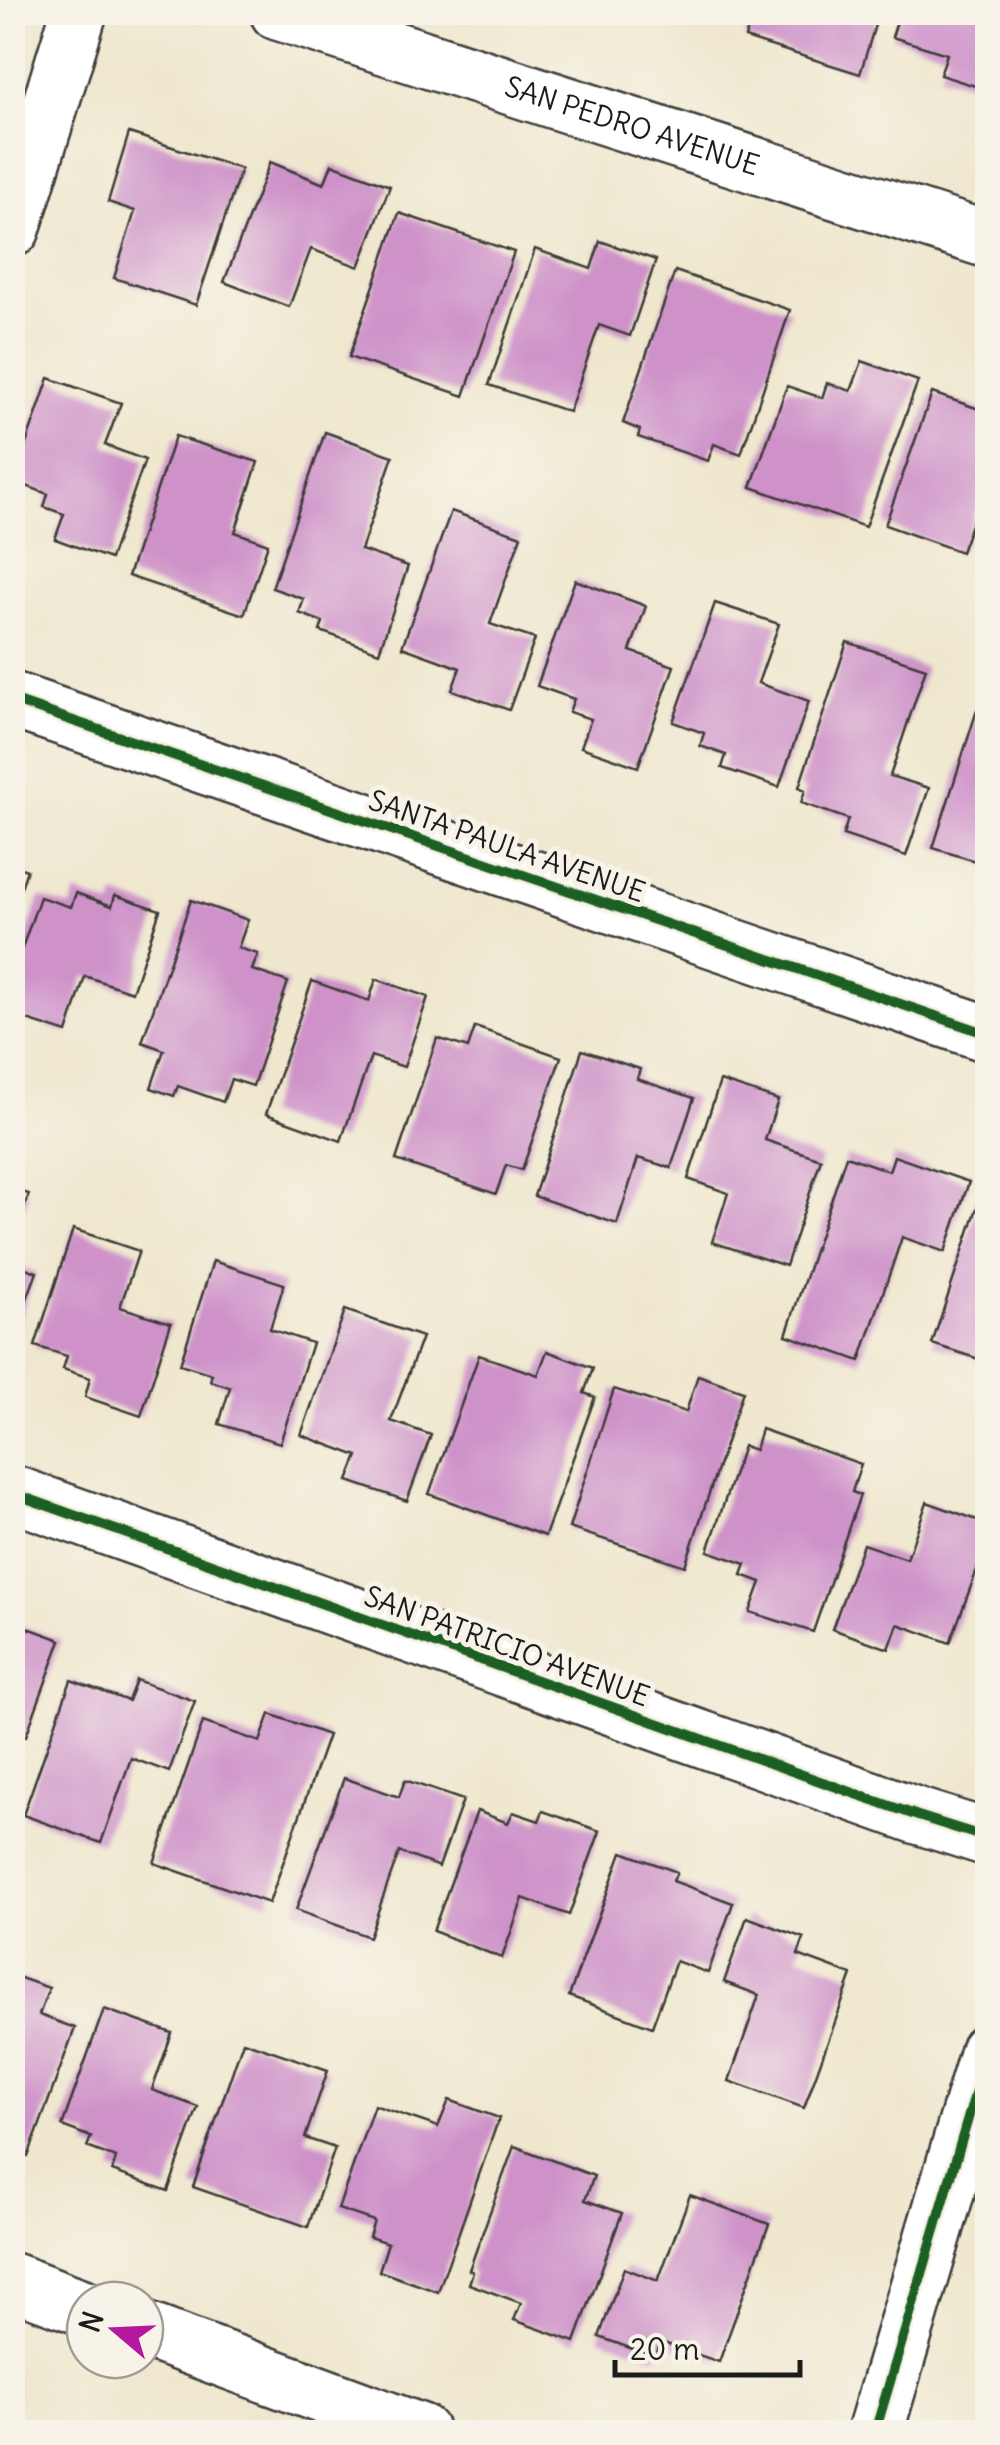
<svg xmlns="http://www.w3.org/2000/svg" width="1000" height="2445" font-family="Delius,sans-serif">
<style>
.building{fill:#ce92c9}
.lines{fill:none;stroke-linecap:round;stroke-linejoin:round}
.minor-casing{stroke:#3c3a37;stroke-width:60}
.tertiary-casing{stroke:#3c3a37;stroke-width:60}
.secondary-casing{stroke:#3c3a37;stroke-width:60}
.minor{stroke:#fff;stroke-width:55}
.tertiary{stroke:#fff;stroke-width:55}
.secondary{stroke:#fff;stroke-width:55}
.cycleway-casing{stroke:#f7f3e8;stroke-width:16}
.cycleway{stroke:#1b5e20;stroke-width:10}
.labels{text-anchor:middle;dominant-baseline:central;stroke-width:10;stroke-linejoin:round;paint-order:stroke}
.street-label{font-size:28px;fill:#1c1c1c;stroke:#f7f3e8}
</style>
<rect width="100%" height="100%" fill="#f7f3e8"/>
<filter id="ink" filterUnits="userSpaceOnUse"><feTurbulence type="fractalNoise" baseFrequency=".01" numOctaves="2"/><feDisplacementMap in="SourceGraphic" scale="20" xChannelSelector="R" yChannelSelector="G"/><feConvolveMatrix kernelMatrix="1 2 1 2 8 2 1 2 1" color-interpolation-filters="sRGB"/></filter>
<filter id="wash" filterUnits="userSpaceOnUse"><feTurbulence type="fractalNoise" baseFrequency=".0048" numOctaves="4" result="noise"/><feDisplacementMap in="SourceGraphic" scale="40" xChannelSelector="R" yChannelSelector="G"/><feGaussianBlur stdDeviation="2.25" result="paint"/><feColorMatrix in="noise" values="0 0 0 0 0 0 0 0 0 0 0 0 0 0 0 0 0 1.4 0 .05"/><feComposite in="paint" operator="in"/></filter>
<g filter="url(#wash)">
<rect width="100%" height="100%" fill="#efe7ce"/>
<g id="blocks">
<g class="building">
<polygon points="753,12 879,12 860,74 745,38"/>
<polygon points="900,12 988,12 988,90 940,75 947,54 892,37"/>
<polygon points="129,133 241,169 196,305 114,278 135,211 108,202"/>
<polygon points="270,162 324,184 332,164 390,186 359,267 311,249 289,307 224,282"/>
<polygon points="399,213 514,252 464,396 349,357"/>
<polygon points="600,241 656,260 630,336 599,325 569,412 489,385 535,249 591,269"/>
<polygon points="675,271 790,310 741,454 714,444 708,461 638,437 640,430 623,423"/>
<polygon points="862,361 918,381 865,527 751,487 787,386 822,398 827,383 851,391"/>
<polygon points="49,378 121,403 105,445 145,460 110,559 55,539 64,514 44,507 48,494 13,481"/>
<polygon points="932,393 988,412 988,478 961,552 885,525"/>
<polygon points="325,432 393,456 361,550 408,566 379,652 320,631 323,622 299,613 304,599 272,588"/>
<polygon points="175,436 258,462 235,532 268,544 244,615 128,576"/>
<polygon points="451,511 521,536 490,624 535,639 509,710 452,690 460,668 402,647"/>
<polygon points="575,580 646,606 630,651 674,666 638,767 581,747 591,719 569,712 574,699 537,686"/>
<polygon points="715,603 779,624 758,683 809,701 779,787 722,768 726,755 700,746 704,733 673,722"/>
<polygon points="847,642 926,668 890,776 929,788 906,856 843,835 848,819 801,803 805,790 799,787"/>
<polygon points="977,710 988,713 988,865 933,848"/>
<polygon points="12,865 27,870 13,911 12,911"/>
<polygon points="76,893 112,906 115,895 160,910 132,992 85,976 67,1033 12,1015 12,976 40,897 71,907"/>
<polygon points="191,900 248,920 238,948 258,954 252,970 288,982 253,1086 231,1079 223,1102 178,1086 174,1096 151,1088 164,1050 142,1042"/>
<polygon points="376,979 428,997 404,1067 371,1056 341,1141 266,1114 312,981 369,1001"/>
<polygon points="475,1027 561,1057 522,1170 506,1165 496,1194 396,1160 437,1038 468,1048"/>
<polygon points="582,1050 640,1069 637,1079 694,1098 671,1168 638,1158 617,1224 534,1196"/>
<polygon points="720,1081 778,1100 765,1140 821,1159 786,1266 712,1242 728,1193 688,1179"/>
<polygon points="846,1156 889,1171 894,1156 969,1182 945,1252 902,1237 860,1361 786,1335"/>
<polygon points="12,1189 29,1194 13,1238 12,1237"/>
<polygon points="981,1196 988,1198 988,1362 932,1344"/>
<polygon points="73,1229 139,1251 120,1307 171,1323 141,1416 85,1397 90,1378 63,1369 67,1356 35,1346"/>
<polygon points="213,1261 284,1284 270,1329 312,1343 280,1443 219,1424 230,1387 210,1381 212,1374 180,1364"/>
<polygon points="12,1263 37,1272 13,1337 12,1337"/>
<polygon points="345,1310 422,1337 391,1421 431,1435 407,1501 348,1481 358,1456 301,1435"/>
<polygon points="547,1351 593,1368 584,1393 595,1397 545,1536 429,1494 479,1355 538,1375"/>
<polygon points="698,1375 743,1391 685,1566 569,1528 614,1389 686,1412"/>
<polygon points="761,1429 861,1464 852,1492 860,1495 813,1632 750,1612 761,1582 742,1575 746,1564 708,1551 743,1446 755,1450"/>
<polygon points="927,1502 988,1524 988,1540 950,1643 898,1624 889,1649 832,1629 863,1544 907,1559"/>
<polygon points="12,1622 61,1640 26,1736 12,1731"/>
<polygon points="71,1680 128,1701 136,1680 195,1701 169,1772 131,1758 101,1843 23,1815"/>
<polygon points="270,1714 328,1735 269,1903 154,1863 203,1722 260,1742"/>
<polygon points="344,1778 399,1797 405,1780 463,1800 439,1867 399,1852 369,1937 296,1910"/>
<polygon points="477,1811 508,1823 513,1812 539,1821 543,1811 600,1831 569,1915 523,1898 502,1958 433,1931"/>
<polygon points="622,1852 677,1872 673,1881 733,1903 708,1973 676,1961 652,2027 569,1996"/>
<polygon points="747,1917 804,1938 798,1955 852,1975 804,2108 729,2081 759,1995 724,1982"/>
<polygon points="12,1975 49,1988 39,2015 75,2028 28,2157 12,2151"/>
<polygon points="104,2009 172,2033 152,2090 198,2107 168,2191 112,2171 116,2158 87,2147 91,2137 62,2126"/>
<polygon points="243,2041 328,2070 305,2138 335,2148 308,2227 193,2187"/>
<polygon points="449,2100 499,2118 438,2292 379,2271 388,2243 369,2237 374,2221 338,2209 374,2105 438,2127"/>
<polygon points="514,2146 594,2176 585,2200 622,2213 575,2342 514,2320 521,2303 469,2284 473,2272 469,2270"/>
<polygon points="690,2195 769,2224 719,2362 661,2342 655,2357 599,2337 624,2268 658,2281"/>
</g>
</g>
</g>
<g filter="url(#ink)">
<use href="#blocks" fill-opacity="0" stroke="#3c3a37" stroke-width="2.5"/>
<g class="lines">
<g class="minor-casing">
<g id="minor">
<path id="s1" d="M278 12 988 240"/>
<polyline points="12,229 79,12"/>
<polyline points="12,700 988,1034"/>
<polyline points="12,1493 918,1816 988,1838"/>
</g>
</g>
<g class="tertiary-casing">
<g id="tertiary">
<polyline points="12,2281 85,2308"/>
<polyline points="145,2330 421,2432"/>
</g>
</g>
<g class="secondary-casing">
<polyline id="secondary" points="875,2432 988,2051"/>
</g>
<use href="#minor" class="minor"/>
<use href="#tertiary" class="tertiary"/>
<use href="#secondary" class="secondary"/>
<g class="cycleway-casing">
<g id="cycleway">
<polyline points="12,700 988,1034"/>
<polyline points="12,1493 918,1816 988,1838"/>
<polyline points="875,2432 988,2051"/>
</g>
</g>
<use href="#cycleway" class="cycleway"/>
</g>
</g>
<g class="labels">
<g class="street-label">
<text stroke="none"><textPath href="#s1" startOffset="372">SAN PEDRO AVENUE</textPath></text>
<text transform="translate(507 846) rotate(19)">SANTA PAULA AVENUE</text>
<text transform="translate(507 1646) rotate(20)">SAN PATRICIO AVENUE</text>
</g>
</g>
<rect width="1000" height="2445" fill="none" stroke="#f7f3e8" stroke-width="50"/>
<g transform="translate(115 2330) rotate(289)"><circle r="48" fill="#f7f3e8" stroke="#9f9d96" stroke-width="2.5"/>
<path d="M0-8L18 38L0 25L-18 38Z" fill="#b5179e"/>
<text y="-15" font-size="28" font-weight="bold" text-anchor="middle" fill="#1c1c1c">N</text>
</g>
<path d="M615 2360v15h185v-15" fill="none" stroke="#1c1c1c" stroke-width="5"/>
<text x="630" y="2360" font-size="30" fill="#1c1c1c" stroke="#f7f3e8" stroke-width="8" paint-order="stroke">20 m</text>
</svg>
